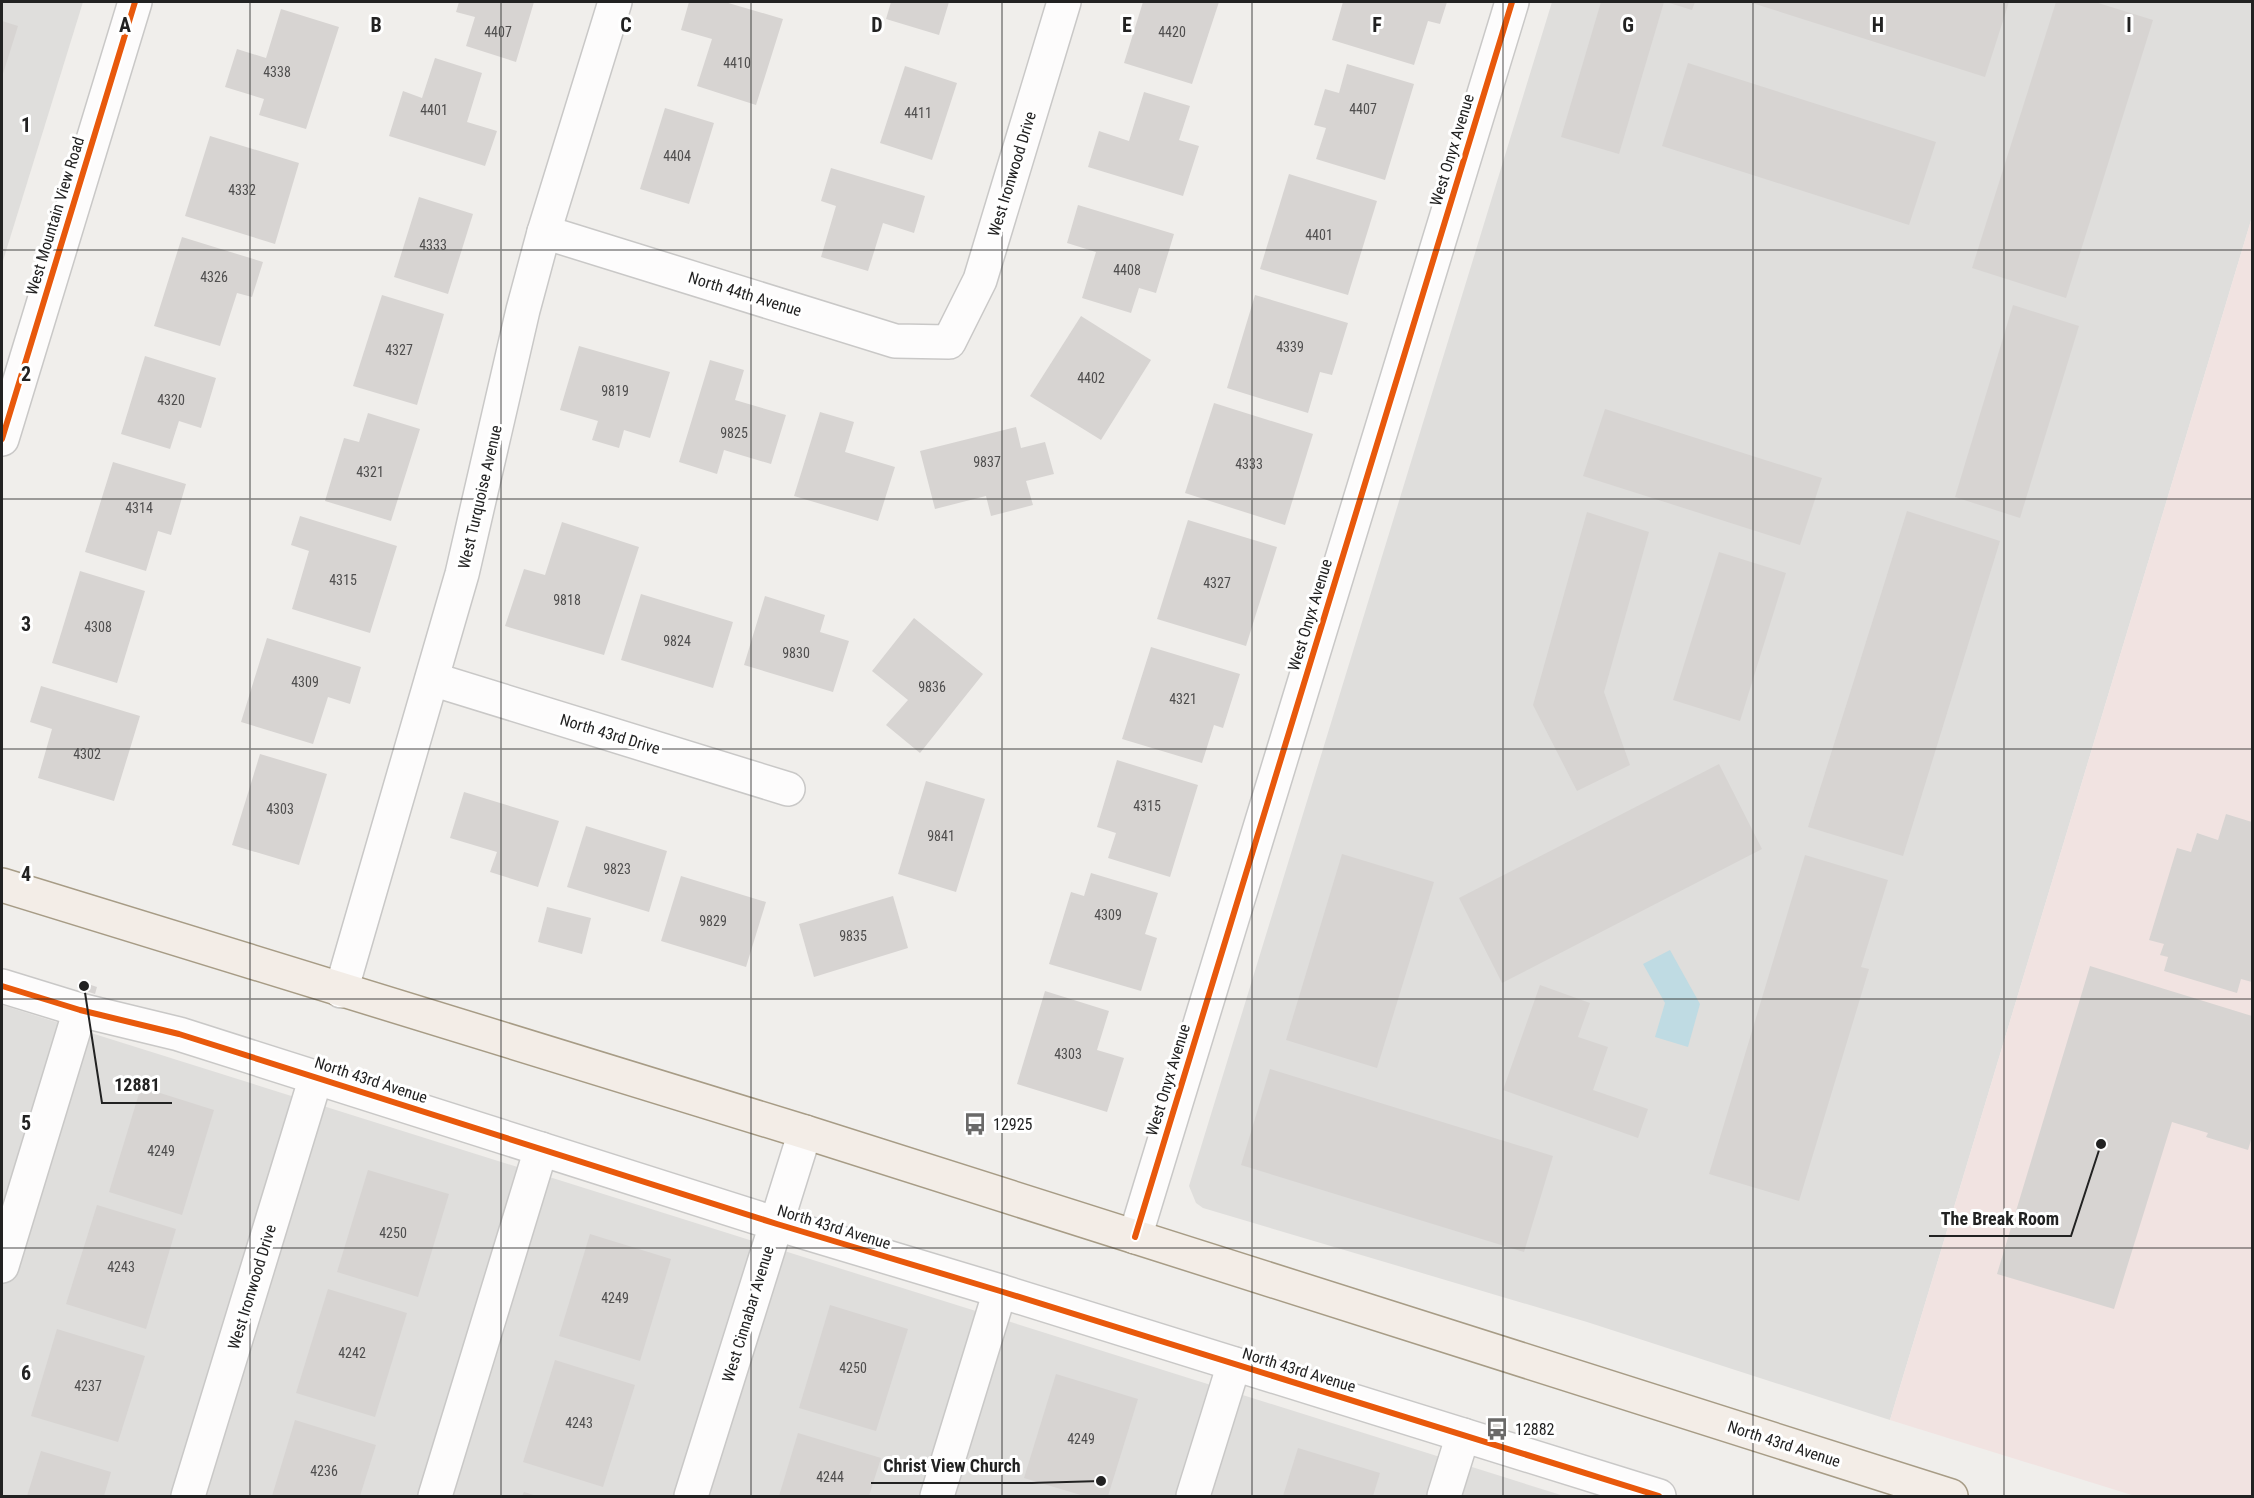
<svg xmlns="http://www.w3.org/2000/svg" width="2254" height="1498" font-family="'Roboto Condensed',sans-serif">
<style>
.residential{fill:#dfdedc}
.commercial{fill:#f1e3e1}
.water{fill:#bfdbe3}
.building{fill:#d7d4d2}
.lines{fill:none;stroke-linecap:round;stroke-linejoin:round}
.minor-casing{stroke:#c9c8c7;stroke-width:36}
.major-casing{stroke:#a79c86;stroke-width:36}
.minor{stroke:#fdfcfc;stroke-width:33}
.major{stroke:#f3ede7;stroke-width:33}
.cycleway-casing{stroke:#fff;stroke-width:10}
.cycleway{stroke:#e8590c;stroke-width:6}
.grid{fill:none;stroke:#222;stroke-width:1.5;stroke-opacity:0.55}
.labels{text-anchor:middle;dominant-baseline:central;stroke-width:6;stroke-linejoin:round;paint-order:stroke}
.number-label{font-size:14px;fill:#4f4e4e}
.street-label{font-size:16px;fill:#222;stroke:#fff}
.poi-label{font-size:16px;fill:#222;stroke:#fff;text-anchor:start}
.grid-label{font-size:20px;text-anchor:middle;font-weight:bold;fill:#222;stroke:#fff;stroke-width:6;stroke-linejoin:round;paint-order:stroke}
.leader{fill:none;stroke:#222;stroke-width:2}
.callout-dot{fill:#222;stroke:#fff;stroke-width:2}
.callout-label{font-size:18px;text-anchor:middle;font-weight:bold;fill:#222;stroke:#fff;stroke-width:6;stroke-linejoin:round;paint-order:stroke}
</style>
<rect width="100%" height="100%" fill="#f0eeeb"/>
<g class="residential">
<polygon points="2,2 83,2 2,264"/>
<polygon points="1552,2 2252,2 2252,217 1890,1420 1587,1322 1203,1208 1196,1203 1189,1186"/>
<polygon points="2,1005 1564,1496 2,1496"/>
</g>
<polygon class="commercial" points="2252,217 2252,1496 2135,1496 1890,1420"/>
<polygon class="water" points="1670,950 1700,1004 1688,1047 1655,1037 1665,1003 1643,964"/>
<g class="building">
<polygon points="459,2 534,2 516,62 466,46 475,17 456,12"/>
<polygon points="689,2 725,2 783,19 756,105 697,86 712,39 681,30"/>
<polygon points="891,2 949,2 939,35 886,19"/>
<polygon points="1143,2 1219,2 1192,84 1124,63"/>
<polygon points="1343,2 1447,2 1440,24 1428,21 1414,65 1332,40"/>
<polygon points="1601,2 1664,2 1619,154 1561,137"/>
<polygon points="1666,2 1695,2 1692,10"/>
<polygon points="1749,2 2009,2 1985,77"/>
<polygon points="2056,2 2095,2 2153,20 2066,298 1972,268"/>
<polygon points="281,9 339,27 306,129 259,115 264,99 225,87 237,49 266,58"/>
<polygon points="2,21 18,26 2,77"/>
<polygon points="435,58 482,73 467,122 497,131 485,166 389,136 403,91 422,98"/>
<polygon points="1688,63 1936,142 1909,225 1662,146"/>
<polygon points="1347,64 1414,84 1385,180 1316,159 1326,128 1314,125 1325,89 1339,93"/>
<polygon points="905,66 957,83 932,160 880,143"/>
<polygon points="1144,92 1190,106 1179,140 1199,146 1183,196 1088,167 1099,131 1129,141"/>
<polygon points="665,108 714,123 689,204 640,189"/>
<polygon points="210,136 299,163 275,244 185,216"/>
<polygon points="831,168 925,196 914,233 883,223 868,271 821,257 836,206 821,201"/>
<polygon points="1289,174 1377,201 1348,295 1260,269"/>
<polygon points="419,197 473,214 448,294 394,277"/>
<polygon points="1078,205 1174,234 1156,293 1139,288 1131,313 1082,298 1096,252 1067,243"/>
<polygon points="182,237 263,262 252,297 237,293 220,346 154,326"/>
<polygon points="382,295 444,314 417,405 353,386"/>
<polygon points="1255,295 1348,323 1332,375 1320,372 1308,413 1227,388"/>
<polygon points="2013,305 2079,326 2020,518 1955,497"/>
<polygon points="1081,316 1151,360 1101,440 1030,396"/>
<polygon points="579,346 670,372 650,438 624,430 619,448 592,440 598,421 560,410"/>
<polygon points="145,356 216,378 201,428 179,421 170,449 121,434"/>
<polygon points="710,360 744,370 735,400 786,415 771,464 724,450 717,474 679,462"/>
<polygon points="1214,403 1313,434 1285,525 1185,493"/>
<polygon points="1605,409 1822,478 1800,545 1583,476"/>
<polygon points="820,412 854,422 845,452 895,467 878,521 794,496"/>
<polygon points="368,413 420,429 391,521 325,501 344,438 359,442"/>
<polygon points="1016,427 1021,448 1045,442 1054,474 1026,481 1033,505 991,516 986,496 935,509 920,451"/>
<polygon points="113,462 186,484 171,535 158,531 146,571 85,552"/>
<polygon points="1907,511 2000,541 1903,856 1808,827"/>
<polygon points="1587,512 1649,532 1604,692 1630,765 1577,791 1533,705"/>
<polygon points="300,516 397,546 370,633 292,609 309,551 291,545"/>
<polygon points="1188,520 1277,547 1246,646 1157,619"/>
<polygon points="562,522 639,547 604,655 505,626 524,569 545,575"/>
<polygon points="1719,552 1786,573 1740,721 1673,700"/>
<polygon points="80,571 145,591 117,683 52,663"/>
<polygon points="641,594 733,622 713,688 621,660"/>
<polygon points="765,596 825,615 820,632 849,641 833,692 744,665"/>
<polygon points="914,618 983,674 920,753 886,725 908,700 872,671"/>
<polygon points="267,638 361,667 350,704 328,697 313,744 241,722"/>
<polygon points="1151,647 1240,674 1223,728 1214,725 1202,763 1122,739"/>
<polygon points="41,686 140,716 114,801 38,778 52,729 30,722"/>
<polygon points="260,754 327,774 299,865 232,845"/>
<polygon points="1117,760 1198,785 1170,877 1108,858 1116,833 1097,827"/>
<polygon points="1719,764 1762,849 1502,983 1459,898"/>
<polygon points="926,781 985,799 956,892 898,874"/>
<polygon points="464,792 559,821 538,887 490,872 497,852 450,838"/>
<polygon points="2226,814 2252,822 2252,982 2241,979 2237,993 2164,971 2168,957 2160,955 2164,944 2149,940 2177,848 2191,852 2197,833 2218,840"/>
<polygon points="586,826 667,851 649,912 567,887"/>
<polygon points="1342,854 1434,882 1377,1068 1286,1040"/>
<polygon points="1805,855 1888,880 1861,967 1869,969 1799,1201 1709,1174"/>
<polygon points="1091,873 1158,893 1145,934 1157,938 1141,991 1049,964 1071,892 1084,896"/>
<polygon points="681,876 766,902 746,967 661,941"/>
<polygon points="893,896 908,948 814,977 799,924"/>
<polygon points="547,907 591,918 582,954 538,942"/>
<polygon points="2090,966 2252,1016 2252,1137 2248,1150 2206,1137 2208,1133 2172,1122 2114,1309 1997,1274"/>
<polygon points="79,981 97,987 95,994 77,988"/>
<polygon points="1540,985 1590,1003 1578,1037 1608,1047 1593,1090 1648,1109 1638,1138 1503,1090"/>
<polygon points="1045,991 1109,1011 1097,1050 1124,1058 1107,1112 1017,1084"/>
<polygon points="1270,1069 1553,1156 1524,1252 1241,1165"/>
<polygon points="141,1087 214,1110 182,1215 109,1192"/>
<polygon points="368,1170 449,1194 418,1297 337,1272"/>
<polygon points="97,1205 176,1229 146,1329 66,1304"/>
<polygon points="590,1234 671,1259 640,1361 559,1336"/>
<polygon points="328,1289 407,1313 375,1417 296,1393"/>
<polygon points="830,1305 908,1329 876,1431 799,1408"/>
<polygon points="57,1329 145,1356 118,1442 31,1416"/>
<polygon points="555,1360 635,1385 603,1487 523,1462"/>
<polygon points="1056,1374 1138,1399 1108,1496 1084,1496 1024,1478"/>
<polygon points="295,1420 376,1445 360,1496 272,1496"/>
<polygon points="1486,1421 1505,1426 1503,1433 1484,1428"/>
<polygon points="798,1433 881,1458 869,1496 779,1496"/>
<polygon points="1298,1448 1380,1473 1373,1496 1283,1496"/>
<polygon points="41,1451 111,1472 104,1496 27,1496"/>
<polygon points="524,1492 537,1496 522,1496"/>
</g>
<g class="lines">
<g class="minor-casing">
<g id="minor">
<polyline points="544,232 895,341 949,342 980,280 1064,2"/>
<polyline points="2,439 135,2"/>
<polyline points="432,679 788,789"/>
<polyline points="2,986 80,1010 179,1034 777,1224 1000,1291 1659,1496"/>
<polyline points="341,991 462,574 523,310 544,232 615,2"/>
<polyline points="1135,1237 1512,2"/>
<polyline points="2,1266 80,1010"/>
<polyline points="188,1496 316,1077"/>
<polyline points="435,1496 541,1149"/>
<polyline points="691,1496 805,1132"/>
<polyline points="937,1496 1000,1291"/>
<polyline points="1193,1496 1234,1364"/>
<polyline points="1444,1496 1463,1435"/>
</g>
</g>
<g class="major-casing">
<polyline id="major" points="2,885 805,1132 1951,1496"/>
</g>
<use href="#minor" class="minor"/>
<use href="#major" class="major"/>
<g class="cycleway-casing">
<g id="cycleway">
<polyline points="2,439 135,2"/>
<polyline points="2,986 80,1010 179,1034 777,1224 1000,1291 1659,1496"/>
<polyline points="1135,1237 1512,2"/>
</g>
</g>
<use href="#cycleway" class="cycleway"/>
</g>
<path class="grid" d="M250 2V1496M501 2V1496M751 2V1496M1002 2V1496M1252 2V1496M1503 2V1496M1753 2V1496M2004 2V1496M2 250H2252M2 499H2252M2 749H2252M2 999H2252M2 1248H2252"/>
<defs>
<g id="bus-bare" transform="scale(1.8)"><path d="M-5-6H5V4H4V6H2V4H-2V6H-4V4H-5ZM-3.5-4V0h7V-4ZM-3.5 1.2v1.5H-2V1.2ZM2 1.2v1.5H3.5V1.2Z" fill="#6a6968" stroke="#fff" stroke-width="2.5" paint-order="stroke"/></g>
</defs>
<g fill-rule="evenodd">
<use href="#bus-bare" x="975" y="1124"/>
<use href="#bus-bare" x="1497" y="1429"/>
</g>
<g class="labels">
<g class="number-label">
<text x="498" y="32">4407</text>
<text x="1172" y="32">4420</text>
<text x="737" y="63">4410</text>
<text x="277" y="72">4338</text>
<text x="1363" y="109">4407</text>
<text x="434" y="110">4401</text>
<text x="918" y="113">4411</text>
<text x="677" y="156">4404</text>
<text x="242" y="190">4332</text>
<text x="1319" y="235">4401</text>
<text x="433" y="245">4333</text>
<text x="1127" y="270">4408</text>
<text x="214" y="277">4326</text>
<text x="1290" y="347">4339</text>
<text x="399" y="350">4327</text>
<text x="1091" y="378">4402</text>
<text x="615" y="391">9819</text>
<text x="171" y="400">4320</text>
<text x="734" y="433">9825</text>
<text x="987" y="462">9837</text>
<text x="1249" y="464">4333</text>
<text x="370" y="472">4321</text>
<text x="139" y="508">4314</text>
<text x="343" y="580">4315</text>
<text x="1217" y="583">4327</text>
<text x="567" y="600">9818</text>
<text x="98" y="627">4308</text>
<text x="677" y="641">9824</text>
<text x="796" y="653">9830</text>
<text x="305" y="682">4309</text>
<text x="932" y="687">9836</text>
<text x="1183" y="699">4321</text>
<text x="87" y="754">4302</text>
<text x="1147" y="806">4315</text>
<text x="280" y="809">4303</text>
<text x="941" y="836">9841</text>
<text x="617" y="869">9823</text>
<text x="1108" y="915">4309</text>
<text x="713" y="921">9829</text>
<text x="853" y="936">9835</text>
<text x="1068" y="1054">4303</text>
<text x="161" y="1151">4249</text>
<text x="393" y="1233">4250</text>
<text x="121" y="1267">4243</text>
<text x="615" y="1298">4249</text>
<text x="352" y="1353">4242</text>
<text x="853" y="1368">4250</text>
<text x="88" y="1386">4237</text>
<text x="579" y="1423">4243</text>
<text x="1081" y="1439">4249</text>
<text x="324" y="1471">4236</text>
<text x="830" y="1477">4244</text>
</g>
<g class="street-label">
<text transform="translate(1452 150) rotate(-73)">West Onyx Avenue</text>
<text transform="translate(1012 174) rotate(-73)">West Ironwood Drive</text>
<text transform="translate(55 216) rotate(-73)">West Mountain View Road</text>
<text transform="translate(745 294) rotate(17)">North 44th Avenue</text>
<text transform="translate(480 497) rotate(-77)">West Turquoise Avenue</text>
<text transform="translate(1310 615) rotate(-73)">West Onyx Avenue</text>
<text transform="translate(610 734) rotate(17)">North 43rd Drive</text>
<text transform="translate(371 1080) rotate(18)">North 43rd Avenue</text>
<text transform="translate(1168 1080) rotate(-73)">West Onyx Avenue</text>
<text transform="translate(834 1227) rotate(17)">North 43rd Avenue</text>
<text transform="translate(252 1287) rotate(-73)">West Ironwood Drive</text>
<text transform="translate(748 1314) rotate(-73)">West Cinnabar Avenue</text>
<text transform="translate(1299 1370) rotate(17)">North 43rd Avenue</text>
<text transform="translate(1784 1444) rotate(18)">North 43rd Avenue</text>
</g>
<g class="poi-label">
<text x="993" y="1124">12925</text>
<text x="1515" y="1429">12882</text>
</g>
</g>
<g class="grid-label">
<text x="125" y="32">A</text>
<text x="376" y="32">B</text>
<text x="626" y="32">C</text>
<text x="877" y="32">D</text>
<text x="1127" y="32">E</text>
<text x="1377" y="32">F</text>
<text x="1628" y="32">G</text>
<text x="1878" y="32">H</text>
<text x="2129" y="32">I</text>
<text x="26" y="132">1</text>
<text x="26" y="381">2</text>
<text x="26" y="631">3</text>
<text x="26" y="881">4</text>
<text x="26" y="1130">5</text>
<text x="26" y="1380">6</text>
</g>
<path class="leader" d="M84 986L102 1103H172M2101 1144L2071 1236H1929M1101 1481L1032 1483H871"/>
<g class="callout-dot">
<circle cx="84" cy="986" r="6"/>
<circle cx="2101" cy="1144" r="6"/>
<circle cx="1101" cy="1481" r="6"/>
</g>
<g class="callout-label">
<text x="137" y="1091">12881</text>
<text x="2000" y="1225">The Break Room</text>
<text x="952" y="1472">Christ View Church</text>
</g>
<rect width="2254" height="1498" fill="none" stroke="#222222" stroke-width="6"/>
</svg>
